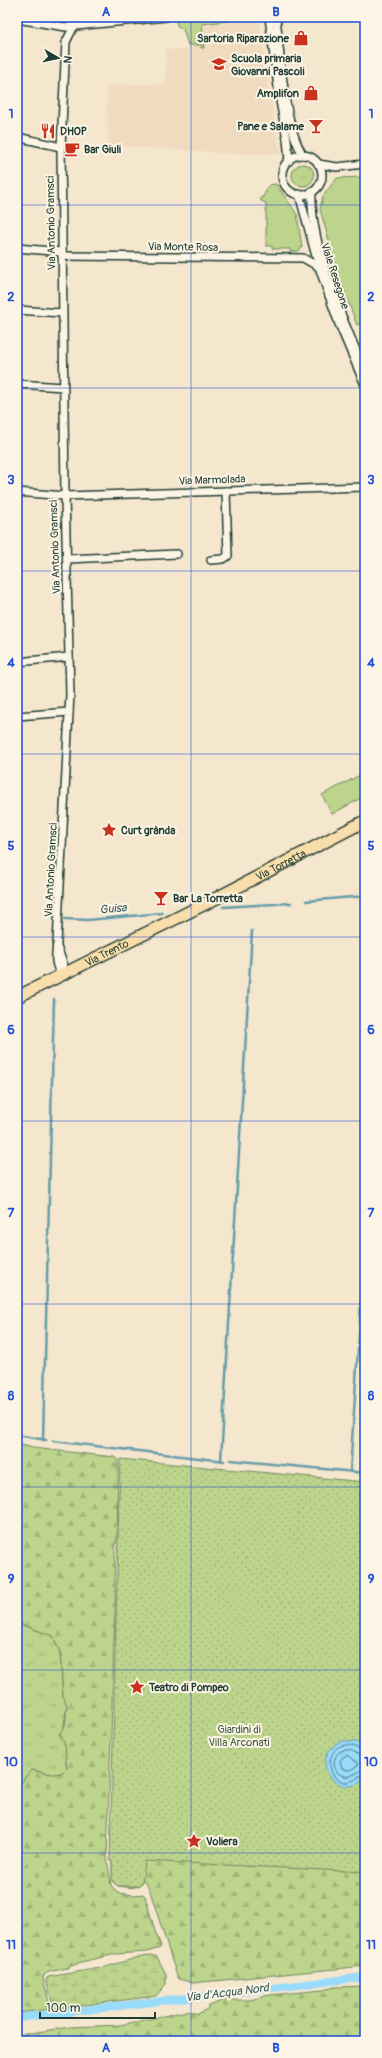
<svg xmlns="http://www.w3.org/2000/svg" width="382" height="2058" font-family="Pangolin,sans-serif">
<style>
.built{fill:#f0dbbe}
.grass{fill:url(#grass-tufts);stroke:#6e8860}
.forest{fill:url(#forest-firs);stroke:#6e8860}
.wetland{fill:url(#wetland-marsh);stroke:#6e8860}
.park{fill:#bcd48b;stroke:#6e8860}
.garden{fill:url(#garden-dots);stroke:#6e8860}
.water{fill:url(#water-ripples);stroke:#689cab}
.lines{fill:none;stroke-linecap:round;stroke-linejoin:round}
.shore{stroke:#507c84;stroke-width:1}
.stream{stroke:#689cab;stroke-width:2.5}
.canal{stroke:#99dbfb;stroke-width:8}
.minor-casing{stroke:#1f3d34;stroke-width:10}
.primary-casing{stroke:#1f3d34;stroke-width:14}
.minor{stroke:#fcf5e5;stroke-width:7}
.primary{stroke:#f9deab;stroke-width:11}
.grid{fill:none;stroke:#1d4ed8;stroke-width:1;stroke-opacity:0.55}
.labels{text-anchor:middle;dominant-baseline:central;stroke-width:4;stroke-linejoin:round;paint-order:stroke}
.poi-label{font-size:11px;font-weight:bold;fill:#1f3d34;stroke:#fcf5e5;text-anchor:start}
.street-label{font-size:11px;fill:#1f3d34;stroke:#fcf5e5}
.park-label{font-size:11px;fill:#3e5b45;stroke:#fcf5e5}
.water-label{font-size:12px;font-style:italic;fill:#375d5c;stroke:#fcf5e5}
.neatline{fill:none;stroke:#1d4ed8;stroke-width:1.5}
.grid-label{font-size:13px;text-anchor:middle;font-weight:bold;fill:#1d4ed8}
</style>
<defs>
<pattern id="grass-tufts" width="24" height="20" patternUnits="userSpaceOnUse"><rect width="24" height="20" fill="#bcd48b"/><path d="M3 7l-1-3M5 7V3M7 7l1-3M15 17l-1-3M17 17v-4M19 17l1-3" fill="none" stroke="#a1b779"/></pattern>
<pattern id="forest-firs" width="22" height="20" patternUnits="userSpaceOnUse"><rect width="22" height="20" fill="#bcd48b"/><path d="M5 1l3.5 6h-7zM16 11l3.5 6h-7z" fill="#a1b779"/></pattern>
<pattern id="wetland-marsh" width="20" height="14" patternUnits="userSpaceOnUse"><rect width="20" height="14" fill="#bcd48b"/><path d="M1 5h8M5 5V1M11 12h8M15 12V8" fill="none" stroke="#a1b779"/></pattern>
<pattern id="garden-dots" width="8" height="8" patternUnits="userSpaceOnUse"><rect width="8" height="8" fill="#bcd48b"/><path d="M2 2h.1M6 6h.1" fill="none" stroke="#a1b779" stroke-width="1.8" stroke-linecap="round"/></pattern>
<pattern id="water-ripples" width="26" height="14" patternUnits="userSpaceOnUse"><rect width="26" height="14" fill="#99dbfb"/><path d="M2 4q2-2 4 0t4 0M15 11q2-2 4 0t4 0" fill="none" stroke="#83bdd8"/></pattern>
</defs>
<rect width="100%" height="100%" fill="#f5e6ce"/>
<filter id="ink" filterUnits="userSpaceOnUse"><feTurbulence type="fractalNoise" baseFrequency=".025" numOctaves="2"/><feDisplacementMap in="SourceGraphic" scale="8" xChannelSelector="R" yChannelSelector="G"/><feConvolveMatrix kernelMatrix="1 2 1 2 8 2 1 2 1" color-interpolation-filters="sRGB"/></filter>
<g filter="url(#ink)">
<polygon class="built" points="259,17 270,98 281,154 237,154 108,145 107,85 166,84 166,49 188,50 188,45 201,45 201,48 202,24"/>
<g class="grass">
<circle cx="303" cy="175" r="11"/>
<path d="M17 1623 53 1636 60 1652 63 1695 67 1706 63 1731 67 1750 66 1763 67 1768C59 1779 44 1772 32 1770L17 1787Z"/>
</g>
<g class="forest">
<path d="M17 1444 33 1448 114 1457 118 1460 117 1538 115 1547V1611L107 1858 111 1885 117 1893 134 1895 143 1894 145 1896 155 1931 161 1946 160 1948 147 1952 116 1954 81 1962 67 1968 49 1972 44 1975 43 1978 51 2009 17 2013V1787L32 1770C44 1772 59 1779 67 1768 64 1756 69 1745 59 1734L65 1726 67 1706 63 1695 60 1652 53 1636 17 1623Z"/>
<path d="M365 1783V1966L193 1983 179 1979 176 1973 149 1888 143 1880C138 1891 128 1887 118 1886L112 1881V1861H110Z"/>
<polygon points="365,1986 365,2041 17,2041 17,2035 70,2027 120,2025 187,2011 198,2014 207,2009 209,2006 224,2000 250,2000 270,1995 323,1990 335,1987"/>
</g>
<polygon class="wetland" points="151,1955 157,1957 166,1974 166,1984 156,1996 54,2009 46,1979 48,1977 106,1967 142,1956"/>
<g class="park">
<polygon points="174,17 258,17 202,24 204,48 201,48 201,45 188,45 183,29 178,27"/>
<polygon points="365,177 365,322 357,325 340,280 320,209 323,196 337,178"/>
<polygon points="276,184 297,214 302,247 299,251 290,252 290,249 272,249 272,246 266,246 266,203 261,201 261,197 263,197 269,185"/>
<polygon points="362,774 365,780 365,796 332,814 322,795"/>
</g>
<polygon class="garden" points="120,1459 365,1482 365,1872 145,1861 143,1879 139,1886 118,1886 112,1881 112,1861 110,1861"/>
<path class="water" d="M341 1741 356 1742 365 1749V1777C343 1805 303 1761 341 1741Z"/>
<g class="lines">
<g class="shore">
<path d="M365 1752C359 1751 355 1745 348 1745 324 1744 324 1783 348 1782 355 1781 359 1775 365 1775"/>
<path d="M348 1756 359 1764C354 1768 348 1773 342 1768L340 1761 343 1757Z"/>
<path d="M365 1757C358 1756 354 1750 347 1750 332 1749 329 1773 344 1776 353 1778 357 1770 365 1770"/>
</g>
<g class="stream">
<polyline points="306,901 365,896"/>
<polyline points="223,907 291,903"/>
<polyline points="65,919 88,920 162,913"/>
<polyline points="17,1435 46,1440"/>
<polyline points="43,1440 54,999"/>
<polyline points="53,1441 224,1461"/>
<polyline points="221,1460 252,931"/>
<polyline points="230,1460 365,1473"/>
<polyline points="350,1472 365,1243"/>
</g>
<polyline class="canal" points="17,2018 365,1977"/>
<g class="minor-casing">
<g id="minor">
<polyline points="269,17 279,95 287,139 289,161"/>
<path d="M276 17C280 54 284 125 303 155"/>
<polyline points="17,19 66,27 166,17"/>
<polyline points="17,137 61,147"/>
<circle cx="302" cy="175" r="20"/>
<polyline points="318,164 337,167 365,164"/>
<path d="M312 192C309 243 344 323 365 371"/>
<polyline points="299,194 319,267 339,324 365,385"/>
<polyline points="17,248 62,252"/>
<polyline points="62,256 303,258 319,267"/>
<polyline points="17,310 62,313"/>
<polyline points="17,384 63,387"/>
<polyline points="17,492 65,496 365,487"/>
<polyline points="67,559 177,554"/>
<polyline points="211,560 223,559 228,556 226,491"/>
<polyline points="17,662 69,657"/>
<polyline points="17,716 69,712"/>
<polyline points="57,947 63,963 63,975"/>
<path d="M63 975C53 965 56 956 57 943L70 694 65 496 61 147 66 42 74 26"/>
</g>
</g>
<g class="primary-casing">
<g id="primary">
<path id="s1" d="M17 997 205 904 365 821"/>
</g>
</g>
<use href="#minor" class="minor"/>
<use href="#primary" class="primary"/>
</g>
</g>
<path class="grid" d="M191 17V2041M17 205H365M17 388H365M17 571H365M17 754H365M17 937H365M17 1121H365M17 1304H365M17 1487H365M17 1670H365M17 1853H365"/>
<defs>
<g id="shop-bare" transform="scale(1.2)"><path d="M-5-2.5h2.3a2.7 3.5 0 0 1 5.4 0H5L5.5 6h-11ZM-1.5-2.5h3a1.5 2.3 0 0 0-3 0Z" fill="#c8321e" stroke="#fcf5e5" stroke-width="2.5" paint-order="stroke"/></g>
<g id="school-bare" transform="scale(1.2)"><path d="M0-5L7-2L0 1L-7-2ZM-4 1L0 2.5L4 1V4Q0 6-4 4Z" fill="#c8321e" stroke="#fcf5e5" stroke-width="2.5" paint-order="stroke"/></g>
<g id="bar-bare" transform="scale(1.2)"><path d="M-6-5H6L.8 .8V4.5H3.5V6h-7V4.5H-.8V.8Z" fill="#c8321e" stroke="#fcf5e5" stroke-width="2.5" paint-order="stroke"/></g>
<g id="restaurant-bare" transform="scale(1.2)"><path d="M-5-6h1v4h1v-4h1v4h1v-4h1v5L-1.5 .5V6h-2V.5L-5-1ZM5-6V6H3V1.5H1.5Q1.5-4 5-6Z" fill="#c8321e" stroke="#fcf5e5" stroke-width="2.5" paint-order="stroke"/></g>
<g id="cafe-bare" transform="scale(1.2)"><path d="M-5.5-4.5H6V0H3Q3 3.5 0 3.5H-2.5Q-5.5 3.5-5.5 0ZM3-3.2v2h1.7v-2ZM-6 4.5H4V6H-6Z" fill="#c8321e" stroke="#fcf5e5" stroke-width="2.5" paint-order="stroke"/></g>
<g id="sight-bare" transform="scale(1.2)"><path d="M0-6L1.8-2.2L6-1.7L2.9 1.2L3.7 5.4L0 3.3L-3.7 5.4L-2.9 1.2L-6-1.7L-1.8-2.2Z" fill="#c8321e" stroke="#fcf5e5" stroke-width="2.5" paint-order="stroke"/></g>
</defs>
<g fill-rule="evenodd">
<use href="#shop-bare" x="301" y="38"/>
<use href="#school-bare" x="219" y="64"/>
<use href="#shop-bare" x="311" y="93"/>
<use href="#bar-bare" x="316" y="126"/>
<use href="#restaurant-bare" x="48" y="131"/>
<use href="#cafe-bare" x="72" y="149"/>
<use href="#sight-bare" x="109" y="830"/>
<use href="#bar-bare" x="161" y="898"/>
<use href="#sight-bare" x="137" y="1687"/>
<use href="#sight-bare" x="194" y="1841"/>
</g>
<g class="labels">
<g class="poi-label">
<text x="289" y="38" text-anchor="end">Sartoria Riparazione</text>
<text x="231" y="58">Scuola primaria<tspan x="231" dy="13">Giovanni Pascoli</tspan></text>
<text x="299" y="93" text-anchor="end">Amplifon</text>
<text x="304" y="126" text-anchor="end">Pane e Salame</text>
<text x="60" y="131">DHOP</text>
<text x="84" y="149">Bar Giuli</text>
<text x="121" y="830">Curt grànda</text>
<text x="173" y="898">Bar La Torretta</text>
<text x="149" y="1687">Teatro di Pompeo</text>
<text x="206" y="1841">Voliera</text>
</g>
<g class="street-label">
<text transform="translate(51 223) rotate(-91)">Via Antonio Gramsci</text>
<text transform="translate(183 247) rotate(1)">Via Monte Rosa</text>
<text transform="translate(335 276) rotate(72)">Viale Resegone</text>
<text transform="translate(212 480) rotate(-2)">Via Marmolada</text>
<text transform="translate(55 547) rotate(-92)">Via Antonio Gramsci</text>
<text stroke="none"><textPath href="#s1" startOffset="295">Via Torretta</textPath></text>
<text transform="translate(51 870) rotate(-87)">Via Antonio Gramsci</text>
<text stroke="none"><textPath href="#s1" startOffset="100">Via Trento</textPath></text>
</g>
<g class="park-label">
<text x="239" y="1729">Giardini di<tspan x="239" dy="13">Villa Arconati</tspan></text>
</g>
<g class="water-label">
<text transform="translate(113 909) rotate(-5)">Guisa</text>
<text transform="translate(227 1993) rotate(-7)">Via d'Acqua Nord</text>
</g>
</g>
<rect width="382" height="2058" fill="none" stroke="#fcf5e5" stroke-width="44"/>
<g transform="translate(58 58) rotate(99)" stroke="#fcf5e5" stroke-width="3" paint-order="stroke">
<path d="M0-3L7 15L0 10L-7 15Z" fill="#1f3d34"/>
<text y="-6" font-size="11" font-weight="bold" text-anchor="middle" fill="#1f3d34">N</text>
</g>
<path d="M40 2012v6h115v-6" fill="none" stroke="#1f3d34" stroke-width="2"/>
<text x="46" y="2012" font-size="12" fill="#1f3d34" stroke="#fcf5e5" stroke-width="3" paint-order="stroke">100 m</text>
<rect x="22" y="22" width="338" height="2014" class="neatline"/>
<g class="grid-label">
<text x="106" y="16">A</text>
<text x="276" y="16">B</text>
<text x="11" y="118">1</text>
<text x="371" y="118">1</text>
<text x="11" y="301">2</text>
<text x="371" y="301">2</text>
<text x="11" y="484">3</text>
<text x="371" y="484">3</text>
<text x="11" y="667">4</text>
<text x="371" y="667">4</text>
<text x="11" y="850">5</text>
<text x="371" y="850">5</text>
<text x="11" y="1034">6</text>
<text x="371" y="1034">6</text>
<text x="11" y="1217">7</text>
<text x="371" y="1217">7</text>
<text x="11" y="1400">8</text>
<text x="371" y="1400">8</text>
<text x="11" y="1583">9</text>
<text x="371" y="1583">9</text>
<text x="11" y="1766">10</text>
<text x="371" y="1766">10</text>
<text x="11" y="1949">11</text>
<text x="371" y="1949">11</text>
<text x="106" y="2052">A</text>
<text x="276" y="2052">B</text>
</g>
</svg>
